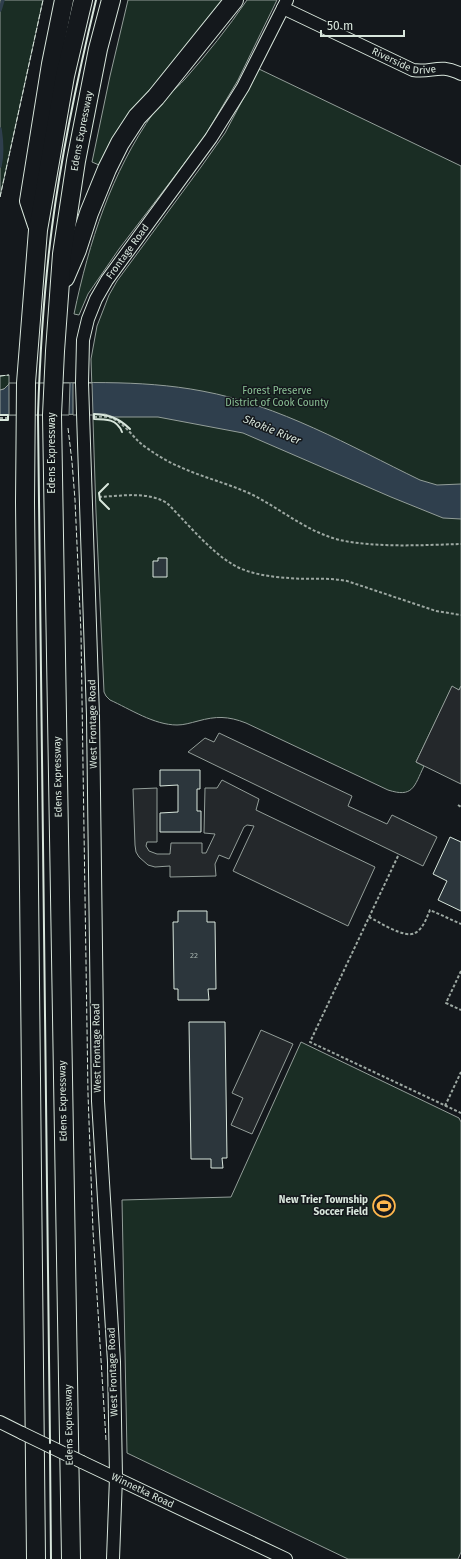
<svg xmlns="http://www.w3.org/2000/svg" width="461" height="1559" font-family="'Fira Sans',sans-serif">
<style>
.green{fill:#1a2d24;stroke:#939e99}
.parking{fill:#24282b;stroke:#939e99}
.water{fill:#2f3f4d;stroke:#939e99}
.pier{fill:#14181c;stroke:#939e99}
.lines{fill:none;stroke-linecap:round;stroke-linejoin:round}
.stream{stroke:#2f3f4d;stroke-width:3.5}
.building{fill:#2c363c;stroke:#d8e6dc}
.minor-casing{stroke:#d8e6dc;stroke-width:14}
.highway-casing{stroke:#d8e6dc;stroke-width:20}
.path{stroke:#9da8a2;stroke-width:2;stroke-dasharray:3 2;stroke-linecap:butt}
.minor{stroke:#14181c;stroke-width:12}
.highway{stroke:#14181c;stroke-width:18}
.minor-bridge-casing{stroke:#d8e6dc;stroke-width:14;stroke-linecap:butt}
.minor-bridge{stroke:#14181c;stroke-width:12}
.fence{stroke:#d8e6dc;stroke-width:1;stroke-dasharray:5 2;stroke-linecap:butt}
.wall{stroke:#d8e6dc;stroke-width:2}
.labels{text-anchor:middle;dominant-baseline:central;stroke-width:3;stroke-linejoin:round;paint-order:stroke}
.number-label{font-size:8px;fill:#adbab4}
.street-label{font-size:10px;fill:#d8e6dc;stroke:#14181c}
.park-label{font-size:10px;fill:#8ac095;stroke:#14181c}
.poi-label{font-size:10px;font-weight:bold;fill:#d8e6dc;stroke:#14181c;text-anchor:end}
.water-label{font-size:11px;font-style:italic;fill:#d8e6dc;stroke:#14181c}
</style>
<rect width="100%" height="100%" fill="#14181c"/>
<g class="green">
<polygon points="0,0 43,0 0,197"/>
<polygon points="128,0 224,0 125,120 99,165 92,162 110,76"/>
<path d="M247 0H277L238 80 203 139 119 249 88 294 79 315 74 314C89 242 111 173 154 112 162 100 175 90 185 79 207 54 228 28 247 0Z"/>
<path d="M259 69 461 166V686L459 690 452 687 416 762 424 766C414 787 413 798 388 790L246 723C228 716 216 716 198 721 190 723 184 725 177 725 154 725 130 709 110 700L106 696 104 692 96 512 91 359 97 326 109 295 117 281 201 167 225 133Z"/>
<polygon points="9,375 9,384 4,389 0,390 0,376"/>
<polygon points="301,1042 459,1118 461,1122 461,1552 458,1559 348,1559 127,1453 122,1200 231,1197"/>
</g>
<g class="parking">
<polygon points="452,686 459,690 461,686 461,784 416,762"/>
<polygon points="219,733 352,796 348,806 387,824 392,815 437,837 423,866 188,752 205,738 214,742"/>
<polygon points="222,780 259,799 256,810 375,867 348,926 233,871 254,826 247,825 244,827 229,859 219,855 215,864 216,876 170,877 170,866 155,867 148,865 139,857 136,852 135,845 133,789 157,788 157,842 147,842 146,846 149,851 157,854 170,854 171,843 202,843 202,853 206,853 215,834 204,833 205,788 217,788"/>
<polygon points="261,1030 293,1044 252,1134 231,1125 243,1098 232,1093"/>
</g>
<path class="water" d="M9 384C73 383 139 379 202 391 279 405 350 446 420 480L437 485 461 484V519L443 518 391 497 243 433 158 417H114L105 414 0 415V390L4 389Z"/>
<g class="pier">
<polygon points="9,383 70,383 69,415 9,415"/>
<polygon points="73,383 92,383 93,415 73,415"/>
</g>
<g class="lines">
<g class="stream">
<polyline points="0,10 3,0"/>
<path d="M0 129C2 142 3 153 0 166"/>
</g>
</g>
<g class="building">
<polygon points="158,558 167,558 167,577 153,577 153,561 158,561"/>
<polygon points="160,770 200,770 200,789 197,789 197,811 201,811 201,832 160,832 160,813 178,812 178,785 160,786"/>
<polygon points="450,837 461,842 461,911 438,900 447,881 433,874"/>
<polygon points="178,911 207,911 207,922 215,922 216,989 208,989 209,1000 178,1000 178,989 174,989 173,922 178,922"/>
<polygon points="189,1022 225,1022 227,1158 222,1158 223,1168 211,1168 211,1159 191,1159"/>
</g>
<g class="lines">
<g class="minor-casing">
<g id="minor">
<path id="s1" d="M283 8 413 70C433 73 439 63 461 74"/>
<polyline points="0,1422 22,1433"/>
<path id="s2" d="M82 1462 286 1559"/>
<path id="s3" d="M113 1559 116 1477 114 1362 98 1101 93 716 82 383 83 340 88 319 96 299 107 280 211 138 243 87 287 0"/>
</g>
</g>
<g class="highway-casing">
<g id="highway">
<polyline points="37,225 29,201 51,64 64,0"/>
<polyline points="65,278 77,250 89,213 107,169 120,143 137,117 156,97 234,0"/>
<polyline points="36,1559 25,502 26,383 38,230 65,76 83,0"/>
<path id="s4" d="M71 1559 52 415 55 351 62 254 76 161 98 49 111 0"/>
</g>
</g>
<g class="path">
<path d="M94 417C100 417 106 416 112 418 122 422 131 434 139 442 150 451 164 460 178 466 201 477 227 483 251 494 281 509 307 532 340 540 377 548 423 545 461 544"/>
<polyline points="0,418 8,418"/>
<path d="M99 497C121 496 147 491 167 503 187 523 209 550 232 564 248 574 271 577 289 578 309 580 327 577 347 581L436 611 461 615"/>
<polyline points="458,805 461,807"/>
<polyline points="398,856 310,1042 461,1113"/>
<path d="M369 917C379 922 405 939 415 933 423 929 427 917 430 910L461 924"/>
<polyline points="461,971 446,1003 461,1010"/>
<polyline points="445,1106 461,1072"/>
</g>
<use href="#minor" class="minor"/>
<use href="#highway" class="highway"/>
<g class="minor-bridge-casing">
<polyline id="minor-bridge" points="22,1433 82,1462"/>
</g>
<use href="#minor-bridge" class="minor-bridge"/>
<g class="fence">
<polyline points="0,197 43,0"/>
<polyline points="0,376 9,375"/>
<polyline points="68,428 72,462 75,500 81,633 88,1094 93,1231 106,1440"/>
</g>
<g class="wall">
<polyline points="0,415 8,415 8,420 0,420"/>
<path d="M122 432C117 419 106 419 94 419V414C109 415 119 418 130 429"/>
<polyline points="108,484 99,493 100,500 109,509"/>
<path d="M50 1443 38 415C40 352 44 289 52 227 62 150 78 75 96 0"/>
<polyline points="50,1451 51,1559"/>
</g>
</g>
<defs>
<g id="stadium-ring" transform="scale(1.15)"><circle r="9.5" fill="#14181c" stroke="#ffb74d" stroke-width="1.5"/><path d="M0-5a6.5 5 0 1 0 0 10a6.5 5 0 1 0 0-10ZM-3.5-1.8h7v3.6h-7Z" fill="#ffb74d"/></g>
</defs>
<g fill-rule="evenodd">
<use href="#stadium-ring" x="384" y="1206"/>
</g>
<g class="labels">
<g class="number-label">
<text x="194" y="955">22</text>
</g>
<g class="street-label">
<text stroke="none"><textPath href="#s1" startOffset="133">Riverside Drive</textPath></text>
<text stroke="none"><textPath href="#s4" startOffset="1430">Edens Expressway</textPath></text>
<text stroke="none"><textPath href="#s3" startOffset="1320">Frontage Road</textPath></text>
<text transform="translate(52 453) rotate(-90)">Edens Expressway</text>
<text transform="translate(93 724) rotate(-91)">West Frontage Road</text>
<text transform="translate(58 777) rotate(-91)">Edens Expressway</text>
<text transform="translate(97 1048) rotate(-91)">West Frontage Road</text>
<text transform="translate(63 1101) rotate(-91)">Edens Expressway</text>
<text transform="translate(113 1372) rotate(-92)">West Frontage Road</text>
<text transform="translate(69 1425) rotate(-91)">Edens Expressway</text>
<text stroke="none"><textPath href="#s2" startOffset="67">Winnetka Road</textPath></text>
</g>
<g class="park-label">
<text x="277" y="391">Forest Preserve<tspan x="277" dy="12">District of Cook County</tspan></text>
</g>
<g class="poi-label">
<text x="368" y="1200">New Trier Township<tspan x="368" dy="12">Soccer Field</tspan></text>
</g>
<g class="water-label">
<text transform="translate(272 430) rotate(22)">Skokie River</text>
</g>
</g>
<path d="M321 30v6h83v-6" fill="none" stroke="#d8e6dc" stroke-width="2"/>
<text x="327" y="30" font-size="12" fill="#d8e6dc" stroke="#14181c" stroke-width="3" paint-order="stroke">50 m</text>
</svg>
